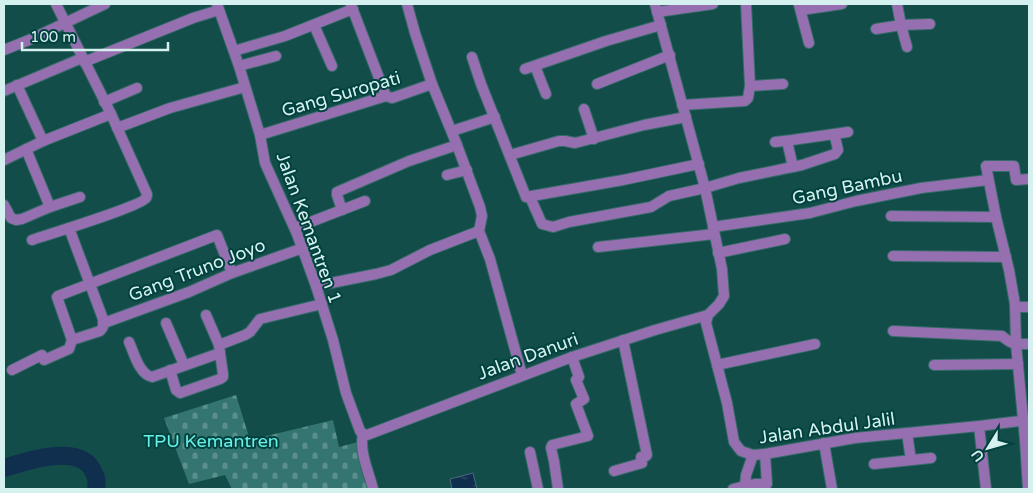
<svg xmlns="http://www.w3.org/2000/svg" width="1033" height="493" font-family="'Varela Round',sans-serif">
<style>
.cemetery{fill:url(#cemetery-stones)}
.water{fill:url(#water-ripples);stroke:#4b697e}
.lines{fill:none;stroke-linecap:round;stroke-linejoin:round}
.river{stroke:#102f4e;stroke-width:18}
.street-casing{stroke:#356b68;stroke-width:12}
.street{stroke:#956faf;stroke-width:10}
.labels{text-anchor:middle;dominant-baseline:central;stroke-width:4;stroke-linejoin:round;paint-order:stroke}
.street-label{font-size:18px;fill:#d5f1ef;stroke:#01423f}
.park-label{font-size:18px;fill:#68f0e9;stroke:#01423f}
</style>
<defs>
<pattern id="cemetery-stones" width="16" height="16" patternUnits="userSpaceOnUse" patternTransform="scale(1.25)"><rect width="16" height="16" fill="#347471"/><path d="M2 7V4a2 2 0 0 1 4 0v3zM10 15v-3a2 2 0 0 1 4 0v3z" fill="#5a8f8c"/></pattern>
<pattern id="water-ripples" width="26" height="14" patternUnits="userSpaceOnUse" patternTransform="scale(1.25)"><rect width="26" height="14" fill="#102f4e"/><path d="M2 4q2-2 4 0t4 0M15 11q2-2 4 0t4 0" fill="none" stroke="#324e68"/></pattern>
</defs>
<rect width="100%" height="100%" fill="#124d4a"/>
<polygon class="cemetery" points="236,395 250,440 333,420 339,447 358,442 371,489 232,489 225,475 189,484 164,418"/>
<polygon class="water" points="473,473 477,489 452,489 450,479"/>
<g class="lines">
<path class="river" d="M4 468C26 461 80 443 93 471 97 478 97 482 96 489"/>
<g class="street-casing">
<g id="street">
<polyline points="217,4 239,66 260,135 265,163 297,234 316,286 333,340 346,393 360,431 363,434"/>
<polyline points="407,4 415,33 432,84 457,145 480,207 482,216 479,231 490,259 522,375"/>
<polyline points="655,4 705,188 722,269 724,296 719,304 708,315 706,323 727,403 734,442 741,451 753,455 765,454 855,438 979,426 1029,420"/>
<polyline points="746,4 750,86"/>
<polyline points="897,4 901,25 907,47"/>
<polyline points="351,5 386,96"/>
<polyline points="799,5 809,43"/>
<polyline points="801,10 842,4"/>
<polyline points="657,12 713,4"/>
<polyline points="314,25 332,66"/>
<polyline points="876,29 901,25 930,24"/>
<polyline points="4,50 29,40 105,4"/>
<polyline points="234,51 285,36 353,9"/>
<polyline points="472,57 481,84 526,197 623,180 699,164"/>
<polyline points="84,62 193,18 219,10"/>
<polyline points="239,66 276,56"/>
<polyline points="535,66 546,94"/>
<polyline points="525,69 606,41 661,25"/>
<polyline points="597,84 670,55"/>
<polyline points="17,85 43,141"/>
<polyline points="4,91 82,58"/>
<polyline points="104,102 137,88"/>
<polyline points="682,105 745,101 748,98 750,86 783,84"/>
<polyline points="584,109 594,139"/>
<polyline points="117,128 170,108 245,87"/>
<polyline points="452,131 495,117"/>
<polyline points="260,135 386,96 392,98 432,84"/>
<polyline points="787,141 793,167"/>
<polyline points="775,142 792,140 848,132"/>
<polyline points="26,149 50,207"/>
<polyline points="510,155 559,141 565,141 575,143 644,125 686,117"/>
<polyline points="4,160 43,141 111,114"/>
<polyline points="447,175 467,170"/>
<polyline points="530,197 542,224 553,227 569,222 651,207 669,196 705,188 739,178 802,165 835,154 838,150 836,141 834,134"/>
<polyline points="4,205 11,218 16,220 22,219 50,207 80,197"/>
<polyline points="342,210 337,195 337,192 409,161 457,145"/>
<polyline points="891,216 996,217"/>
<polyline points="713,227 810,213 856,201 921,188 988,180"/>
<polyline points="295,228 365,201"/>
<path d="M32 240C47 235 141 206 146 198 147 197 147 195 147 194L111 114 56 4"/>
<polyline points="598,247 714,234"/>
<polyline points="718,253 785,239"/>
<polyline points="893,256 1006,257"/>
<polyline points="316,286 376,274 391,270 430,250 479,231"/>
<polyline points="1015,307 1029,307"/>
<polyline points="206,315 219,345"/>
<polyline points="104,323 189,292 232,273 303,248"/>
<polyline points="166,323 184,365"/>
<path d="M893 331 1002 336C1012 345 1016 344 1029 344"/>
<polyline points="72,340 57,297 58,296 217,235 232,273"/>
<path d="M129 342C134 353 139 374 152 377L220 353 219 345 245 335 250 332 260 319 322 304"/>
<polyline points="44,360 69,349 72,340 100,331 103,327 103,319 69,228"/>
<polyline points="717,365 815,344"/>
<polyline points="934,365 1018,364"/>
<polyline points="12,370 42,355"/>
<polyline points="170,370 176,390 180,393 220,379 223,377 223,374 220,353"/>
<polyline points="979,426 986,489"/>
<polyline points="907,433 911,460"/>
<polyline points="363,434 367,435 572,357 655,330 708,315"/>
<path d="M363 434C359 452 369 472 373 489"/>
<polyline points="824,443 832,489"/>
<polyline points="530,452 538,489"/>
<polyline points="753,455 746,475 745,486 756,484"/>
<polyline points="874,464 931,458"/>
<polyline points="614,471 642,463 641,457 646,456 647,455 623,340"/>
<polyline points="558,489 554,461 551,448 552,445 588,436 576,404 584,399 576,380 579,377 572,357"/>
<polyline points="733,489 745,486"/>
<polyline points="758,489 756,484 767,484 765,454"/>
<polyline points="1028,489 1025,440 1016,344 1015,304 1009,270 996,217 986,166 1014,166 1016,180 1029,179"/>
</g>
</g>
<use href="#street" class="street"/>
</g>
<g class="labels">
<g class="street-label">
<text transform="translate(341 94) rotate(-16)">Gang Suropati</text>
<text transform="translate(847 187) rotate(-12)">Gang Bambu</text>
<text transform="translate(309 228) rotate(70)">Jalan Kemantren 1</text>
<text transform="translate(197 270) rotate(-21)">Gang Truno Joyo</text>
<text transform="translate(528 356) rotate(-20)">Jalan Danuri</text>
<text transform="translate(827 428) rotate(-8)">Jalan Abdul Jalil</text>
</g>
<g class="park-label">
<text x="211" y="441">TPU Kemantren</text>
</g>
</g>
<rect width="1033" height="493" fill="none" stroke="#d5f1ef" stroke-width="10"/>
<g transform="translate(988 448) rotate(233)" stroke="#01423f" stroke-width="4" paint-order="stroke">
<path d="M0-4L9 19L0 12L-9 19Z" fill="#d5f1ef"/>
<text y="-8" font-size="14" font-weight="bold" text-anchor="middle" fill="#d5f1ef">U</text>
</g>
<path d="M22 42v8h146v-8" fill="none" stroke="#d5f1ef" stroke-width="2.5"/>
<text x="30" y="42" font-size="15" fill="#d5f1ef" stroke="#01423f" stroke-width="4" paint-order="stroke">100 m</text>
</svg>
